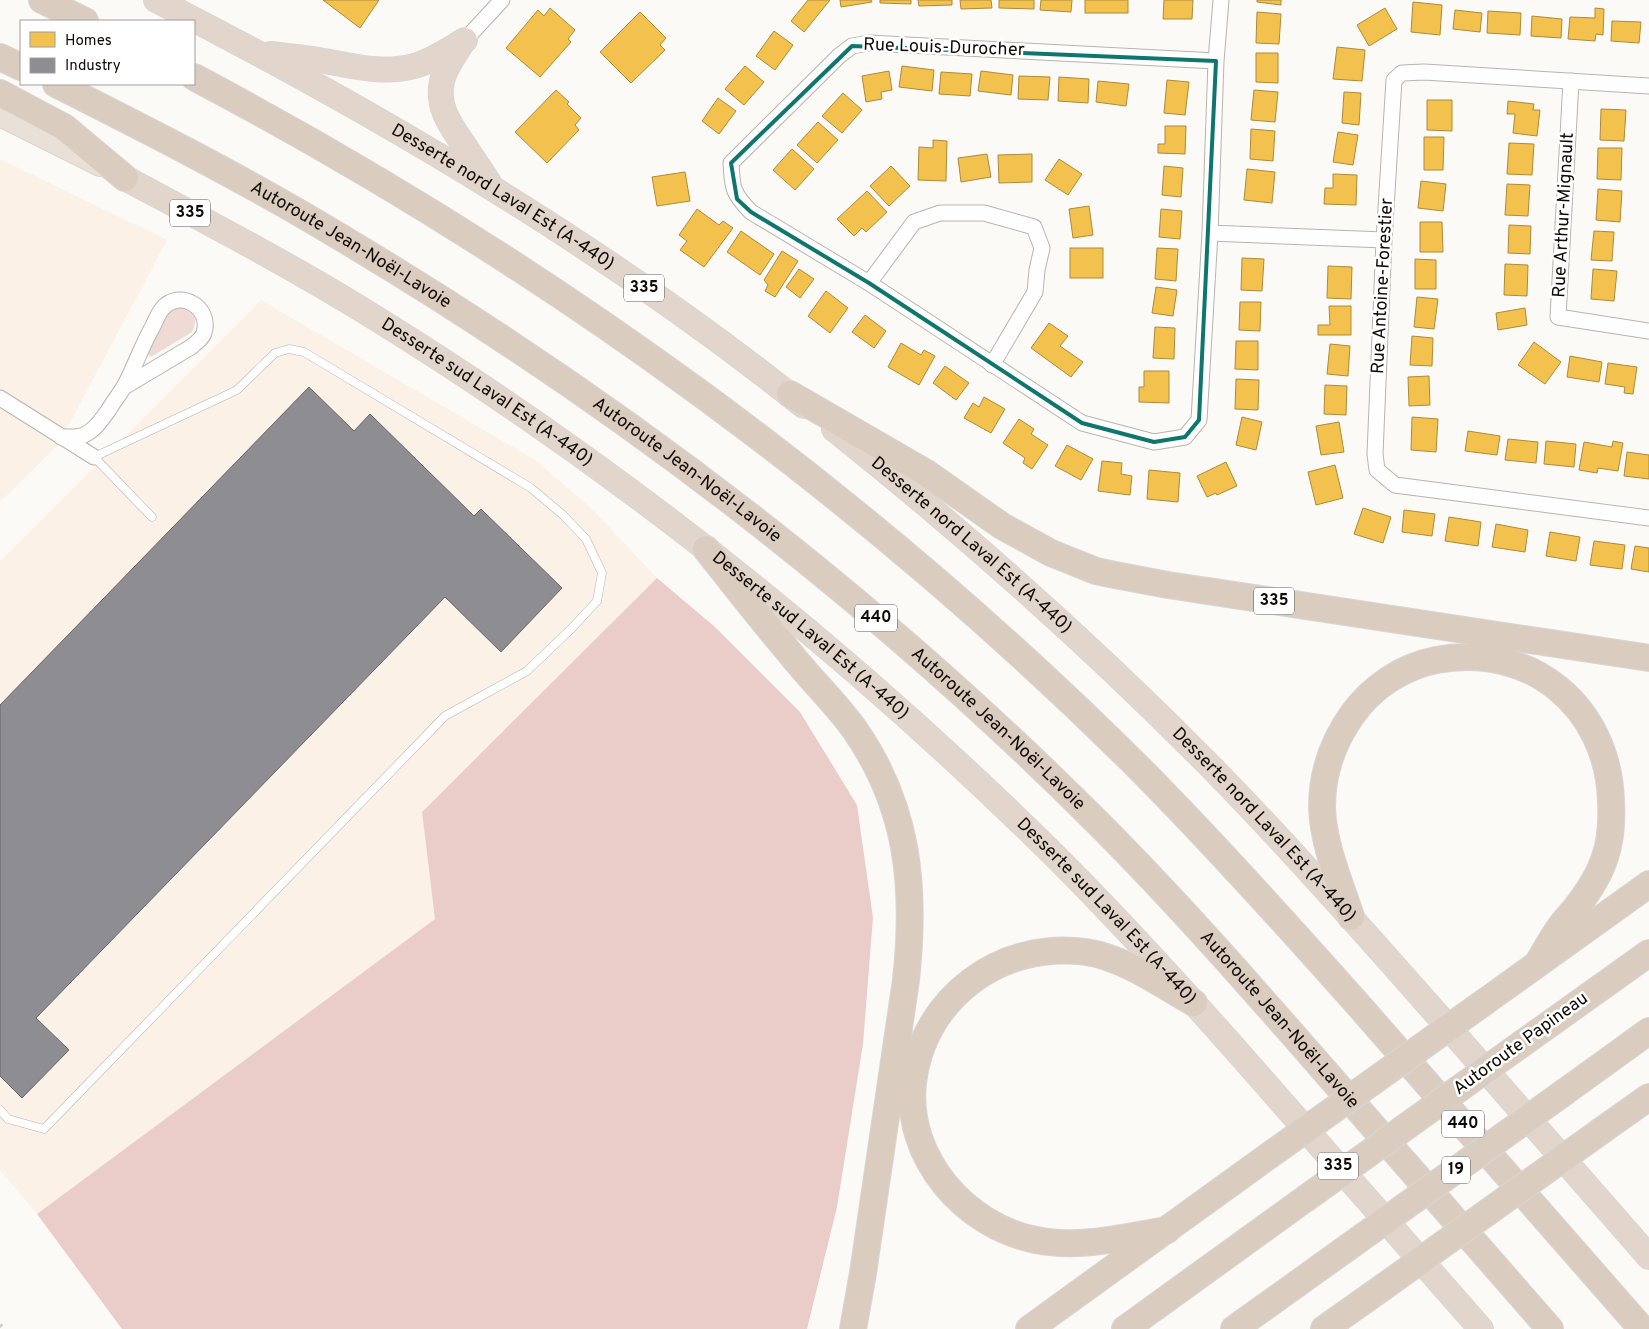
<svg xmlns="http://www.w3.org/2000/svg" width="1649" height="1329" font-family="Overpass,sans-serif">
<style>
.built{fill:#fbf1e7}
.green{fill:#efdad6}
.forest{fill:#eacdc8}
.homes{fill:#f2c14e;stroke:#ae8a38}
.industry{fill:#8d8d92;stroke:#686667}
.lines{fill:none;stroke-linecap:round;stroke-linejoin:round}
.service-casing{stroke:#b8b4ae;stroke-width:9}
.minor-casing{stroke:#b8b4ae;stroke-width:17}
.primary-casing{stroke:#d8d6d3;stroke-width:24}
.trunk-casing{stroke:#d8d6d3;stroke-width:26}
.motorway-casing{stroke:#d8d6d3;stroke-width:28}
.service{stroke:#fffefe;stroke-width:8}
.minor{stroke:#fffefe;stroke-width:15}
.primary{stroke:#e9e0d8;stroke-width:22}
.trunk{stroke:#e2d6cc;stroke-width:24}
.motorway{stroke:#dbccc0;stroke-width:26}
.rail{stroke:#cecdcc;stroke-width:4;stroke-dasharray:2.5 5;stroke-linecap:butt}
.motorway-bridge-casing{stroke:#d8d6d3;stroke-width:28;stroke-linecap:butt}
.motorway-bridge{stroke:#dbccc0;stroke-width:26}
.marked{fill:none;stroke:#0f766e;stroke-width:4;stroke-linejoin:round}
.labels{text-anchor:middle;dominant-baseline:central;stroke-width:5;stroke-linejoin:round;paint-order:stroke}
.shield{fill:#fff;stroke:#58544f;stroke-width:1}
.shield-label{font-size:16px;font-weight:bold;fill:#100a04}
.street-label{font-size:18px;fill:#100a04;stroke:#fff}
</style>
<rect width="100%" height="100%" fill="#fcfaf7"/>
<g class="built">
<polygon points="0,159 167,240 58,445 0,502"/>
<polygon points="261,300 537,461 593,510 657,578 422,812 435,919 37,1214 0,1170 0,561"/>
</g>
<path class="green" d="M180 306C193 310 199 320 192 332L151 357 148 354V350L167 315 170 311Z"/>
<polygon class="forest" points="657,578 715,627 800,712 857,805 873,918 863,1044 837,1207 807,1329 122,1329 37,1214 435,919 422,812"/>
<g class="homes">
<polygon points="323,0 379,0 360,28"/>
<polygon points="808,0 830,0 804,32 791,21"/>
<polygon points="840,0 871,0 872,2 841,7"/>
<polygon points="880,0 911,0 911,4 880,3"/>
<polygon points="918,0 952,0 952,5 919,6"/>
<polygon points="960,0 991,0 992,8 961,9"/>
<polygon points="999,0 1034,0 1034,9 999,8"/>
<polygon points="1041,0 1072,0 1071,12 1040,10"/>
<rect x="1085" y="0" width="43" height="13"/>
<polygon points="1164,0 1193,0 1192,19 1163,19"/>
<polygon points="1257,0 1281,0 1281,5 1257,2"/>
<polygon points="1413,2 1442,5 1440,35 1411,32"/>
<polygon points="550,8 575,30 568,39 571,42 540,77 506,48 538,10 544,16"/>
<polygon points="1385,8 1397,29 1369,46 1357,25"/>
<polygon points="1595,8 1604,9 1603,35 1596,34 1595,41 1568,39 1570,17 1595,18"/>
<polygon points="1455,10 1482,13 1480,32 1453,29"/>
<polygon points="1488,11 1521,13 1520,35 1487,33"/>
<polygon points="640,12 666,38 660,45 665,50 631,83 600,52"/>
<polygon points="1257,12 1281,14 1279,44 1256,43"/>
<polygon points="1532,16 1562,19 1561,38 1531,36"/>
<polygon points="1612,21 1641,22 1639,43 1611,41"/>
<polygon points="774,31 793,45 775,70 756,56"/>
<polygon points="1337,47 1365,50 1362,81 1333,79"/>
<polygon points="1256,53 1278,53 1278,83 1256,82"/>
<polygon points="745,66 764,82 744,105 725,89"/>
<polygon points="902,66 934,70 932,91 899,87"/>
<polygon points="889,71 892,90 881,92 882,99 866,102 862,76"/>
<polygon points="981,71 1013,75 1011,95 978,91"/>
<polygon points="941,72 972,74 970,96 939,94"/>
<polygon points="1019,76 1050,77 1048,100 1018,99"/>
<polygon points="1059,77 1089,79 1088,103 1058,101"/>
<polygon points="1167,80 1189,82 1185,115 1164,113"/>
<polygon points="1098,81 1129,84 1126,106 1096,102"/>
<polygon points="556,90 569,102 567,104 581,118 575,125 579,130 547,163 515,132"/>
<polygon points="1254,90 1278,92 1275,122 1251,120"/>
<polygon points="1344,92 1361,93 1359,125 1342,123"/>
<polygon points="843,93 862,110 842,133 822,116"/>
<polygon points="718,98 736,111 719,134 702,121"/>
<polygon points="1427,100 1452,100 1452,131 1427,130"/>
<polygon points="1508,101 1534,104 1533,110 1540,110 1537,136 1513,133 1515,114 1507,114"/>
<polygon points="1601,109 1626,110 1624,141 1600,140"/>
<polygon points="818,122 838,140 817,163 797,145"/>
<polygon points="1165,126 1186,126 1185,154 1158,153 1158,144 1165,144"/>
<polygon points="1251,129 1275,131 1273,161 1250,159"/>
<polygon points="1338,132 1358,135 1353,165 1333,162"/>
<polygon points="1424,137 1444,137 1443,170 1424,170"/>
<polygon points="933,140 947,141 946,181 918,180 919,147 933,148"/>
<polygon points="1509,143 1534,144 1532,175 1507,174"/>
<polygon points="1598,148 1622,148 1621,180 1597,179"/>
<polygon points="792,149 814,169 795,190 773,170"/>
<polygon points="987,154 991,177 961,182 958,158"/>
<polygon points="1032,154 1032,182 999,183 998,155"/>
<polygon points="1059,159 1082,174 1068,195 1045,180"/>
<polygon points="891,166 910,186 889,206 870,186"/>
<polygon points="1164,166 1183,168 1181,197 1162,195"/>
<polygon points="1247,169 1275,172 1272,203 1244,200"/>
<polygon points="685,172 690,201 657,206 652,177"/>
<polygon points="1333,174 1357,175 1356,205 1324,204 1325,188 1333,188"/>
<polygon points="1421,181 1446,184 1443,211 1418,208"/>
<polygon points="1507,184 1530,185 1528,216 1505,215"/>
<polygon points="1598,189 1622,191 1620,222 1596,220"/>
<polygon points="867,191 887,212 866,232 862,228 854,236 837,219"/>
<polygon points="1089,206 1093,235 1073,238 1069,209"/>
<polygon points="697,209 719,225 723,221 733,228 704,267 680,250 687,241 679,235"/>
<polygon points="1161,209 1182,211 1180,239 1159,237"/>
<polygon points="1420,222 1442,222 1443,252 1420,252"/>
<polygon points="1509,225 1531,226 1530,254 1508,253"/>
<polygon points="741,231 774,254 760,275 727,252"/>
<polygon points="1594,231 1614,232 1612,261 1591,260"/>
<rect x="1070" y="248" width="33" height="30"/>
<polygon points="1157,248 1178,249 1176,281 1155,279"/>
<polygon points="782,251 798,261 775,297 765,291 768,285 764,280"/>
<polygon points="1242,258 1264,259 1262,291 1241,290"/>
<polygon points="1415,259 1436,260 1436,289 1415,289"/>
<polygon points="1505,264 1528,265 1527,296 1504,295"/>
<polygon points="1328,266 1352,267 1351,299 1327,298"/>
<polygon points="799,269 814,279 800,298 786,287"/>
<polygon points="1593,269 1617,271 1614,301 1591,299"/>
<polygon points="1156,287 1177,290 1173,316 1152,313"/>
<polygon points="826,291 848,308 830,333 808,316"/>
<polygon points="1417,297 1438,299 1434,329 1414,327"/>
<polygon points="1240,302 1261,302 1260,331 1239,330"/>
<polygon points="1329,306 1351,306 1351,335 1318,335 1318,325 1330,325"/>
<polygon points="1525,308 1527,325 1498,330 1496,313"/>
<polygon points="865,315 886,331 874,348 852,332"/>
<polygon points="1049,323 1068,336 1060,346 1083,362 1071,377 1031,348"/>
<polygon points="1155,327 1175,328 1174,359 1153,358"/>
<polygon points="1412,336 1433,338 1432,366 1410,365"/>
<polygon points="1236,341 1258,341 1258,370 1235,369"/>
<polygon points="1534,342 1561,362 1545,384 1518,365"/>
<polygon points="901,343 921,355 924,350 935,356 919,385 888,367"/>
<polygon points="1330,344 1350,346 1348,376 1327,374"/>
<polygon points="1570,356 1602,362 1599,382 1567,377"/>
<polygon points="1608,363 1637,367 1633,394 1624,393 1625,387 1605,384"/>
<polygon points="945,366 969,383 956,400 933,383"/>
<polygon points="1144,371 1169,371 1169,403 1139,402 1139,387 1144,387"/>
<polygon points="1429,376 1430,405 1409,406 1408,377"/>
<polygon points="1236,379 1259,380 1258,410 1235,409"/>
<polygon points="1325,385 1347,386 1346,415 1324,414"/>
<polygon points="984,397 1005,409 991,433 964,418 973,403 979,407"/>
<polygon points="1242,417 1262,422 1256,450 1236,445"/>
<polygon points="1412,417 1438,419 1436,452 1411,450"/>
<polygon points="1019,419 1034,429 1031,434 1048,445 1032,469 1023,463 1025,458 1003,443"/>
<polygon points="1339,422 1344,452 1321,455 1316,426"/>
<polygon points="1468,431 1500,436 1497,455 1465,451"/>
<polygon points="1508,439 1538,442 1536,463 1505,460"/>
<polygon points="1546,441 1576,444 1574,467 1544,464"/>
<polygon points="1613,441 1623,443 1618,471 1598,468 1597,473 1579,470 1584,442 1612,447"/>
<polygon points="1067,445 1093,459 1081,480 1055,466"/>
<polygon points="1627,452 1649,455 1649,479 1624,476"/>
<polygon points="1102,461 1122,463 1121,474 1132,476 1130,495 1098,491"/>
<polygon points="1226,462 1237,486 1217,495 1216,493 1207,497 1197,476"/>
<polygon points="1335,465 1343,498 1316,505 1308,472"/>
<polygon points="1149,470 1180,473 1178,502 1147,499"/>
<polygon points="1363,508 1391,517 1383,543 1354,534"/>
<polygon points="1404,510 1435,514 1432,536 1402,532"/>
<polygon points="1449,517 1481,522 1478,546 1445,541"/>
<polygon points="1496,524 1528,530 1525,552 1492,547"/>
<polygon points="1550,532 1580,537 1576,561 1546,556"/>
<polygon points="1594,541 1625,545 1622,569 1590,565"/>
<polygon points="1635,546 1649,548 1649,572 1631,569"/>
</g>
<polygon class="industry" points="309,387 354,431 370,414 474,516 481,509 562,588 501,652 445,597 36,1018 69,1050 22,1098 0,1076 0,705"/>
<g class="lines">
<g class="service-casing">
<polyline id="service" points="0,1110 8,1119 44,1129 445,716 527,671 572,628 597,601 602,573 586,539 563,515 531,488 304,352 289,349 275,353 237,390 94,457 152,517"/>
</g>
<g class="minor-casing">
<g id="minor">
<polyline points="465,40 502,0"/>
<path d="M1216 61 869 43 852 46 839 56 731 163C732 188 733 194 751 212L869 283 1082 423 1154 442 1185 437 1199 420 1210 233 1216 61 1221 0"/>
<polyline points="1571,81 1558,317 1649,331"/>
<polyline points="1649,86 1424,72 1402,73 1394,80 1384,240 1375,454 1377,470 1395,485 1649,518"/>
<polyline points="1210,233 1384,240"/>
<polyline points="869,283 914,222 940,213 984,213 1034,227 1042,248 1037,270 1035,292 992,365"/>
<polyline points="0,398 94,457"/>
<path d="M61 437C69 437 77 438 84 435 95 430 101 420 108 411 113 402 120 394 125 385 135 366 142 345 153 326 156 320 158 314 162 309 179 288 212 307 204 333 202 339 196 343 191 347L124 387"/>
</g>
</g>
<g class="primary-casing">
<polyline id="primary" points="0,115 100,165"/>
</g>
<g class="trunk-casing">
<g id="trunk">
<path id="s1" d="M156 0C383 116 604 247 804 406"/>
<path d="M462 43C455 55 445 67 442 81 436 107 451 126 464 145 472 157 480 169 488 181"/>
<path d="M270 54C286 56 303 57 319 60 351 65 381 75 414 66 432 61 448 50 465 40"/>
<path id="s2" d="M125 178C207 222 290 265 369 314 614 465 841 646 1047 848 1128 928 1204 1013 1279 1099 1346 1176 1414 1252 1481 1329"/>
<path id="s3" d="M834 429C967 535 1094 648 1213 769 1292 850 1366 934 1441 1019 1510 1098 1580 1178 1649 1257"/>
</g>
</g>
<g class="motorway-casing">
<g id="motorway">
<polyline points="42,0 85,21"/>
<polyline points="0,57 21,67"/>
<path d="M194 77C542 261 865 494 1144 773 1219 849 1290 928 1361 1008 1455 1115 1548 1222 1642 1329"/>
<path id="s4" d="M56 84C147 130 238 176 325 228 606 394 866 591 1097 822 1178 903 1254 990 1330 1077 1403 1161 1477 1245 1550 1329"/>
<polyline points="0,93 64,127 125,178"/>
<polyline points="790,394 925,472 1002,526 1051,553 1096,571 1115,575 1168,585 1649,658"/>
<path d="M706 549C733 583 760 618 789 652 810 679 835 702 855 730 909 808 916 888 906 980L863 1273 853 1329"/>
<path d="M1351 917C1340 882 1323 845 1322 807 1322 774 1333 742 1352 715 1372 687 1402 667 1436 660 1530 642 1608 706 1611 801 1612 820 1611 840 1605 857 1599 876 1587 894 1574 910 1570 915 1564 921 1560 927 1552 938 1545 951 1538 963"/>
<polyline points="1486,1001 1649,884"/>
<polyline points="1523,1043 1649,953"/>
<polyline points="1566,1091 1649,1031"/>
<polyline points="1601,1131 1649,1097"/>
<path d="M1167 1230C1124 1237 1080 1249 1036 1240 965 1226 905 1158 913 1083 922 998 1002 940 1086 952 1125 958 1160 984 1194 1003"/>
<polyline points="1029,1329 1267,1157"/>
<polyline points="1125,1329 1305,1199"/>
<polyline points="1234,1329 1347,1248"/>
<polyline points="1324,1329 1382,1288"/>
</g>
</g>
<use href="#service" class="service"/>
<use href="#minor" class="minor"/>
<use href="#primary" class="primary"/>
<use href="#trunk" class="trunk"/>
<use href="#motorway" class="motorway"/>
<polyline class="rail" points="0,1325 4,1329"/>
<g class="motorway-bridge-casing">
<g id="motorway-bridge">
<polyline points="1267,1157 1486,1001"/>
<polyline points="1305,1199 1523,1043"/>
<polyline points="1347,1248 1566,1091"/>
<polyline points="1382,1288 1601,1131"/>
</g>
</g>
<use href="#motorway-bridge" class="motorway-bridge"/>
</g>
<path class="marked" d="M852 46 1216 61 1199 420 1185 437 1154 442 1082 423 869 283 751 212 737 199 731 163Z"/>
<g class="labels">
<g class="shield">
<rect x="170" y="199.5" width="40" height="27" rx="4"/>
<rect x="624" y="274.5" width="40" height="27" rx="4"/>
<rect x="1254" y="587.5" width="40" height="27" rx="4"/>
<rect x="855" y="604.5" width="42" height="27" rx="4"/>
<rect x="1442" y="1110.5" width="42" height="27" rx="4"/>
<rect x="1318" y="1152.5" width="40" height="27" rx="4"/>
<rect x="1442" y="1156.5" width="28" height="27" rx="4"/>
</g>
<g class="shield-label">
<text x="190" y="213">335</text>
<text x="644" y="288">335</text>
<text x="1274" y="601">335</text>
<text x="876" y="618">440</text>
<text x="1463" y="1124">440</text>
<text x="1338" y="1166">335</text>
<text x="1456" y="1170">19</text>
</g>
<g class="street-label">
<text transform="translate(944 48) rotate(2)">Rue Louis-Durocher</text>
<text stroke="none"><textPath href="#s1" startOffset="399">Desserte nord Laval Est (A-440)</textPath></text>
<text transform="translate(1564 215) rotate(-87)">Rue Arthur-Mignault</text>
<text stroke="none"><textPath href="#s4" startOffset="336">Autoroute Jean-Noël-Lavoie</textPath></text>
<text transform="translate(1383 286) rotate(-87)">Rue Antoine-Forestier</text>
<text stroke="none"><textPath href="#s2" startOffset="421">Desserte sud Laval Est (A-440)</textPath></text>
<text stroke="none"><textPath href="#s4" startOffset="741">Autoroute Jean-Noël-Lavoie</textPath></text>
<text stroke="none"><textPath href="#s3" startOffset="180">Desserte nord Laval Est (A-440)</textPath></text>
<text stroke="none"><textPath href="#s2" startOffset="826">Desserte sud Laval Est (A-440)</textPath></text>
<text stroke="none"><textPath href="#s4" startOffset="1146">Autoroute Jean-Noël-Lavoie</textPath></text>
<text stroke="none"><textPath href="#s3" startOffset="585">Desserte nord Laval Est (A-440)</textPath></text>
<text stroke="none"><textPath href="#s2" startOffset="1231">Desserte sud Laval Est (A-440)</textPath></text>
<text stroke="none"><textPath href="#s4" startOffset="1551">Autoroute Jean-Noël-Lavoie</textPath></text>
<text transform="translate(1521 1044) rotate(-36)">Autoroute Papineau</text>
</g>
</g>
<rect x="20" y="20" width="175" height="65" fill="#ffffff" stroke="#9f9d9b"/>
<rect x="30" y="32" width="25" height="15" fill="#f2c14e" stroke="#9f9d9b"/>
<text x="65" y="45" font-size="15" fill="#100a04">Homes</text>
<rect x="30" y="58" width="25" height="15" fill="#8d8d92" stroke="#9f9d9b"/>
<text x="65" y="70" font-size="15" fill="#100a04">Industry</text>
</svg>
